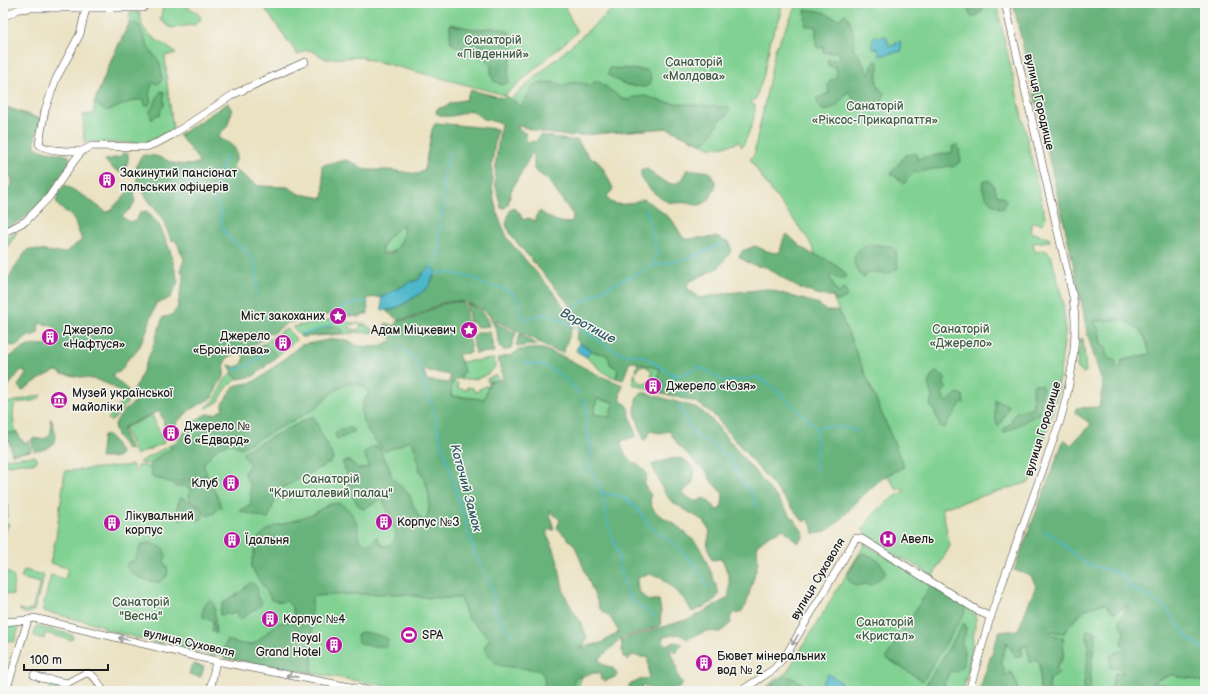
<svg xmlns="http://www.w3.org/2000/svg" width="1208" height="694" font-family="'Balsamiq Sans',sans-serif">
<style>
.green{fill:#80d192;stroke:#4e7657}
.forest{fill:#68b37c;stroke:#42684c;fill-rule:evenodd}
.water{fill:#4eb8cb;stroke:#356a74}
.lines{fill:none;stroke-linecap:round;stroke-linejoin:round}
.stream{stroke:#4eb8cb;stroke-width:1.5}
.minor-casing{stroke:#3b3a35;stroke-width:8}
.minor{stroke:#fff;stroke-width:7}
.oneway{stroke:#999}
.labels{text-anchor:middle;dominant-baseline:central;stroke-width:3;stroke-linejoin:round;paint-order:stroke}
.park-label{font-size:12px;fill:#3f5b45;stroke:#f6f6f2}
.street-label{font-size:12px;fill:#1c1c1c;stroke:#f6f6f2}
.poi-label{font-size:12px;fill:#1c1c1c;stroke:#f6f6f2;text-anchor:start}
.water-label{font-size:13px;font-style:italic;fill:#305a62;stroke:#f6f6f2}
</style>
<rect width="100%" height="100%" fill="#f6f6f2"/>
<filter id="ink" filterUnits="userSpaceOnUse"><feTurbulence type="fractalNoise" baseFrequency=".025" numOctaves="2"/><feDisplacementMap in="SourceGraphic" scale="8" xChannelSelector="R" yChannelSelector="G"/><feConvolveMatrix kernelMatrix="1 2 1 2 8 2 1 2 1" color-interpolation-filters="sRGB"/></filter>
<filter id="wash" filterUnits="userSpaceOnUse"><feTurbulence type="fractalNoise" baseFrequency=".012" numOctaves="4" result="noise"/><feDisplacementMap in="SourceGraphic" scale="16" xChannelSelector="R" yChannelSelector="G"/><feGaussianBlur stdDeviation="0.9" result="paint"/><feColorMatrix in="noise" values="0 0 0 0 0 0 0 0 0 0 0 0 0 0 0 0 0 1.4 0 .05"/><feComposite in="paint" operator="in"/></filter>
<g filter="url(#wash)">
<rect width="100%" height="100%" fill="#ebe2c2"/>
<g class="green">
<polygon points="35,3 181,3 196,12 201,17 199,22 193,25 171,28 160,20 163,7 41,6 37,6"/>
<polygon points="261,3 563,3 577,32 505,95 360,57 326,59 312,51 306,50 298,55"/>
<path d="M619 3H788L785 6 781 7V16L771 38 764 74 756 98 755 100H752L751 103 755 105C755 120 749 134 742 147L738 141 735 144 712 148 667 128 568 136 553 131 511 99Z"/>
<path d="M798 3H996L1045 217 1044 222 1042 224 1032 222 1030 232 1049 238 1050 241 1033 243 1035 252 1045 250 1051 255 1063 301 1065 322V333L1057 396 1046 434 1030 482 942 508 950 546 933 576 904 559H901L868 539 869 537 863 530C876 508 884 504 904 491L902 488 897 490 887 475 904 467 809 240 767 185 750 159 755 153V148L767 92 775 49Z"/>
<path d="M130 12H139C142 17 140 22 143 27 149 37 167 46 176 53L165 56 167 83 173 129 145 143 84 142 83 115 94 114V103L113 56 129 24Z"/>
<path d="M403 225C405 240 398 254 382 253 380 243 395 230 403 225Z"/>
<polygon points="17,232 3,254 3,237"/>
<polygon points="333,319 355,323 355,324 350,325 350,329 355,329 355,333 302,337 292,327"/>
<path d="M1121 320C1141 326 1145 335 1150 354L1121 361 1122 366 1116 368 1106 355V348L1101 344 1099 330 1094 321Z"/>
<polygon points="357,323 365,324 375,332 357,333 357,329 359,329 361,326 361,324 357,324"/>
<path d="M285 329 288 330 296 339 294 342 277 356 255 375 237 379 228 386 218 402 207 408 205 407C215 402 217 397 221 387 223 382 228 376 233 372L229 365C239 370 247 363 243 353L263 344Z"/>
<polygon points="1080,339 1083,339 1086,372 1082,373 1077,367"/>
<polygon points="591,350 597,353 602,352 606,355 609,358 610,364 618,369 616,378 606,374 586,357"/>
<polygon points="339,351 430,412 463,605 467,617 575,646 583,647 596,644 576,691 416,691 224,658 224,656 215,654 214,656 176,647 177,644 162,640 161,644 104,629 104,626 42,611 51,575 65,579 68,568 50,563 56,537 65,471 133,465 134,472 137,471 137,466 145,465 146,467 158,466"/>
<path d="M494 359 495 367C486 378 473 381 459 379L464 371 460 362Z"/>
<polygon points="638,363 661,369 654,391 632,384 635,373 636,379 641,383 647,383 652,377 651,370 645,366 639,366 639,369 636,371"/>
<polygon points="497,375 499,380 490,381 484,399 451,396 452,382 458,383 457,388 467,390 467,387 473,388 475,392 479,391 479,389 489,385 487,379"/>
<path d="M41 395C37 404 24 400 15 404 11 416 14 437 26 443L29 441 31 451 12 454 9 440 3 441V404Z"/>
<polygon points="597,399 613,402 610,418 594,414"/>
<polygon points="123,400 128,402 111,422 108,419"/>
<polygon points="152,415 164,443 136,455 124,428"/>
<circle cx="170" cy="432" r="7"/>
<path d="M174 443 169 451 160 455 151 464C147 463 142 464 139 462Z"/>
<polygon points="34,456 37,458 37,460 35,463 20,463 3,466 3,459"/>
<polygon points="3,499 8,506 7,516 4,522 9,524 3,536"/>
<polygon points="865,544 965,606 974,614 976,618 969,666 963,691 760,691 787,672"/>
<path d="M4 570C20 578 12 581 13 595L3 593V571Z"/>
<path d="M24 570 44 575 34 611C28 614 24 615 19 609L29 611V610H32L40 583 21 578Z"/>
<polygon points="1104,603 1130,604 1119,621 1124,632 1127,648 1119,667 1124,673 1115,673 1111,691 1049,691 1050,678 1064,657 1063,638 1048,634 1051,631 1064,633 1075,619 1086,609"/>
<polygon points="12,625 17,626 19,628 14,642 7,641 7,638 5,635 7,626"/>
<polygon points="36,626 73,635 72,640 45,633 44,639 34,636"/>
<polygon points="1007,642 1021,648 1027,645 1030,662 1036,659 1040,665 1040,691 1017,691 1017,684 1011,671 1006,678 1001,660"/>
<polygon points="1174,674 1178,677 1190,678 1203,682 1205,683 1205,691 1183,691 1170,686 1151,682"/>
<polygon points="52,684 62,685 68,691 47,691"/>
</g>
<g class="forest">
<polygon points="966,3 982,3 984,7 981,13 972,18 969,13"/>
<path d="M1013 3H1205V683L1190 678 1178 677 1173 674 1152 682 1170 686 1183 691H1156L1146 687 1143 691H1135L1125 686 1124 691H1111L1115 673H1124L1119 667 1111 668 1110 656 1126 648 1121 644 1124 632 1119 621 1129 605 1114 613 1104 603 1086 609 1075 619 1064 633 1051 631 1049 633 1063 638C1064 653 1066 654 1056 667L1059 674 1050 678 1049 691H1040V665L1036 659 1030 663 1027 645 1021 648 1023 655 1016 657 1007 642 1001 660 1006 677 1011 671 1017 684V691H979L999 632 1018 630 1036 586 1031 576 1014 570 1064 439 1071 445 1091 424 1075 413 1076 408 1099 407 1103 386 1087 332 1080 295 1067 236ZM1121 320C1141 326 1145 335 1150 354L1121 361 1122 366 1116 368V361L1110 359 1106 355V348L1101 344 1099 330 1094 321Z"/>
<path d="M805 10C812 10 818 10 825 13 832 16 833 18 841 19L843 15 846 14C852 24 855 37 853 49 861 56 863 65 869 74L874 62 877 61C881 69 873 81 880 89 881 91 884 92 885 93L882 101C875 103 870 108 863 110L855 107 852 95 849 92 846 93C841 105 819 123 817 98L829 93 828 85 829 81 836 78 837 71 835 67 828 66 827 60 840 59 839 52 824 53 823 47 818 48 816 46V29L814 26H806Z"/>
<path d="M135 23 139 25 149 49 159 61 161 70 162 80 158 84 152 83 149 95 151 101 148 106 145 105 144 100C132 98 118 108 106 111L94 103 113 56 129 24Z"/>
<path d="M450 24C459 26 467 28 476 29 489 29 498 25 509 32L513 43V50L508 73 509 82 501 85 494 81 491 75V66L482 53 456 46 451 43 450 35Z"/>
<path d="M609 68 647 70 649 72C652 77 651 83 646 87 628 86 624 85 608 75Z"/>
<path d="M596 80 625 100H628L634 97 645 96 663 102 707 106 728 107 730 110 726 116 722 118 709 137 702 144 667 128 568 136 540 132 520 126 517 128 525 133 527 142 537 141 540 135 567 140H577L591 159 597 160 604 170 613 188 611 192 607 196C611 210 634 203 644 199L657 208 672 220 684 239 716 237 730 243 731 251 719 267 687 283 688 289 700 298 727 293 767 289 819 304 826 311H839L904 467C898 470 892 472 887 475 877 482 859 499 850 509 840 520 831 533 814 534L813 527 807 519 804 522 712 413 696 402 654 391 660 369 630 361 623 380 616 378 618 369 610 364C609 354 606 354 598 353 592 352 579 344 576 339L580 324 575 312 559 292 513 238 506 225 509 213 512 207 520 213 523 220 528 218 536 221V215L540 211C548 218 562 225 572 222L573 215 547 179 541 175 534 169V155L532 153 511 191 508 205 505 208H501L495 183 496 160 501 123 483 119 471 110C460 114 447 120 436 113L437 109C448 106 455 100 466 100L468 94 471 90 503 98 505 95 521 107 533 85 536 84 552 82 563 85 575 82 592 85Z"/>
<path d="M161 91 164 92V106L161 109 160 115H156L152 120C147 110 153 108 156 100 158 96 158 95 161 91Z"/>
<path d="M228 103 232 111 227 127 221 132 218 138C234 144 243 152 232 168L258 186 288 187 299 194 323 198 324 190 322 165 347 160 367 170H390L418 174 424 170 432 130 434 125 437 123 497 129C495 145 491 161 492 177 492 194 496 213 503 228 505 231 506 235 508 239 520 257 574 308 572 327L563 353 546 347 536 340 502 324 479 308 465 302 454 301 442 303 413 317 398 320 386 311C397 309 423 294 429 285 431 283 432 279 434 277L423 273 418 280 411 282 381 297 367 298 368 314H364L359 317 332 314 287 323 272 334 266 332 262 335V340L228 357 224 363V376L223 379 218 385 213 397 190 410 177 422 175 427 170 425 165 428 163 419 159 411 124 427 123 431 131 450 126 449C124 445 116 435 115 430 112 419 130 406 137 400L132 393 138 383 153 346 163 317 170 316 177 309 184 276 181 270 184 259 176 241 171 240C168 232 165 224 161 217 149 201 124 174 143 155L156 156 176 164 191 165 200 162 179 135ZM403 225C405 234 400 251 389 254 387 254 384 254 382 253 379 243 395 230 403 225Z"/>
<polygon points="3,106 41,119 35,139 35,147 41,150 67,155 69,156 70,160 48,195 25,218 3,230 3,197 12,183 11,177 3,167"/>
<polygon points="958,145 961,161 953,167 949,166 913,173 904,184 891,173 906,155 916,153 917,159 953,152 952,146"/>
<path d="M123 153 128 154V162L123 173C116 171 108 166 105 160L119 157Z"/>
<path d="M642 169H647C654 174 670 189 678 182 682 180 685 173 687 169 695 171 706 170 711 173L712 177 716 183C714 193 708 206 696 205 693 205 690 204 687 203 681 202 674 204 668 202 659 198 635 180 642 169Z"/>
<path d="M983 180 990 181 995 188 997 195 1003 197 1006 200 1004 208C992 209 979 192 983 180Z"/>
<path d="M65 185 87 198 106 212 110 211 133 186C137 205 135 204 122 217L130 222 137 220 140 212 147 211 159 225 170 250 178 282 171 297 164 301 156 303C151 318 145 339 136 352 134 355 131 356 129 358 122 365 125 372 113 374V377L129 391 124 396 112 386 98 380 62 374 57 371C49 373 29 385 22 391L18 386 26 374 24 370 20 371 5 391 3 393V359H7C13 355 21 348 29 346 38 344 46 346 55 342L57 334 56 328 50 325 39 323 38 333 32 336 25 337 20 344 16 345 11 346 3 342V290L14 268 28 249 64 253 82 240C79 233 76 223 72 217 66 209 52 208 58 195 60 191 61 188 65 185Z"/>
<path d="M787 234 801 247 812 254 826 259 842 270 846 275 843 280 830 275C830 279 835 288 837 292L840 293 842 289 846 290 847 296 839 301H836L833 296H824L813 293 797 287 766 267 757 266 747 262 739 257 742 251 755 246C763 249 773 255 780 252L784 237Z"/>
<path d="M868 244 890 246 896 251 898 268 888 274 869 272 864 278C850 266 851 251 868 244Z"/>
<path d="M455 302 464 303 467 322C461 325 459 330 463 336L469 339 471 353 458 354 464 371 461 377 452 382 451 396 484 399 490 381 503 380 498 358 512 355 519 350 529 349H543L564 357 600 376 623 385 620 394 621 401 627 405 636 436 622 441 621 444C623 449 625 456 629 459 637 466 642 465 647 475 643 485 645 487 651 495 647 514 665 516 677 526 683 531 695 540 699 547 708 562 713 578 719 593 715 604 702 607 692 612L686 601 661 577 649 574 638 578C635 589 641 594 648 601L653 600H659L661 612 660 626 622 638 599 659 602 664 614 669 618 676 605 681 600 678 601 673H594L575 678 571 691H543C545 683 546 675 538 670L502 666C493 663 489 655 484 648L490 638 467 617 461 598H429L400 594H355L315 596 312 599V673L224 658 223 652 227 640C234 642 247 647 255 643 259 641 270 629 276 625 282 621 289 622 294 619 294 610 292 605 285 600L282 602 271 600 268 593 251 568 255 548 259 537 266 531 275 526 299 519 313 514 329 504 340 503C348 508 357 519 358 529 358 533 357 535 359 539 363 546 374 545 376 537H377L382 546 390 545C399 535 397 534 391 523L393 521 382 499 363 509 358 505 348 489 350 480 342 462 350 461 359 469 369 467 364 453 370 448 376 446 381 449 384 459 388 464 392 478 409 494 414 507 420 518 425 521C431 509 430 496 426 484 424 478 420 473 419 467 417 457 416 448 410 440L397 447 385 451C369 435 351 415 369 393L363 386 351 383 344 385 330 394 313 410 241 448 231 443 218 447 203 464 207 475 172 483 163 480 153 478 152 476 150 466 152 462 160 455 169 451 174 443 179 439 193 422 206 414H215L223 409V403L231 390 237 385 253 382 263 376 301 345 334 339 348 340 357 346 374 347 382 345 389 341 392 342 393 340 382 332 386 323 395 326 398 321 414 318 442 304ZM424 370 450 375 449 383 426 380ZM597 399 613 402 610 417 594 414ZM549 510 560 520 557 528 575 546 600 609 610 617 619 632 601 643 580 649 578 647H583L587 639C583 621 569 608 564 592 559 573 559 553 547 536L548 529 554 530Z"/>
<path d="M466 304C478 307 486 314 489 326L477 327 474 323 470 322Z"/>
<polygon points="489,317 501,326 516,333 511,348 508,350 503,350 500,347 498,343 497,330"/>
<path d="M333 326C339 327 342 327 343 333L302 337 299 335C311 333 322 327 333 326Z"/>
<polygon points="478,332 490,332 494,352 475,353 473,338"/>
<polygon points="520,334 538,345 528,345 518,347 516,345"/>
<path d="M263 344 273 351 277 356 254 376 238 379 231 373 233 372 229 365C239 370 247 363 243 353Z"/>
<polygon points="937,372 944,376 946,379 944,382 944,385 946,387 946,389 942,393 945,401 948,402 957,393 963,395 964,403 961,404 944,428 940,426 935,412 930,405 932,397 928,383 933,374"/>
<polygon points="1034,384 1041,385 1043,387 1040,413 1004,433 1003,430 1011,422 1012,418 1017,411 1028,409 1033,406 1032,389"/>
<path d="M642 392 694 407 700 410 710 418 777 498 804 533 803 538 797 543 784 529 768 536 757 545 758 562 746 605 742 611 737 614 735 612 730 618 731 623 720 632 706 631 687 639 679 634 663 637 664 645 676 642 682 644 676 653 672 648 670 649C671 654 674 657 675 662 678 671 675 675 683 683L679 688 674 689 671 691H653L652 689 642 686 641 691H629V685L642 679 649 678 648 657H641L632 655 628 660 623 657 621 640 692 618 728 598C732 583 728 573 722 559L712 560 707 546 710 531 704 521 672 502 664 492 652 465C669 459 685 451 695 472L692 484 681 493 696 502 704 498 714 506 716 510 720 509 722 505 723 494 711 481 708 474 679 446 669 431 660 433 650 431 647 437 644 441 635 412 636 399Z"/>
<polygon points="995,400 1006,404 1009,406 1001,423 999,425 997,425 995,415"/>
<polygon points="313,416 331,453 333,459 331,462 282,488 276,497 268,519 239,511 251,504 250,485 244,472 250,465 242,452"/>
<path d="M50 419H51C59 439 57 449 34 451L31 440 33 438C50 442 53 434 50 419Z"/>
<polygon points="351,428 355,431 339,439 337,439 335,434 339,429"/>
<polygon points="17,432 22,441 26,443 29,441 31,451 12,454 9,440 3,441 3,434"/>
<path d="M103 435C112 434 116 446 120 452L121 454 119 457 102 458H100Z"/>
<path d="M208 477 222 507 217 509 215 513 207 516C201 507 200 504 190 501L189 493 192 490 184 486H180L177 488 174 485Z"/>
<polygon points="181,497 190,503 197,505 203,512 203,518 200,520 188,517 180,519 174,514"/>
<path d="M151 543 163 548 166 555 164 562 168 569 167 576 160 582C146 581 134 578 126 566L127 563C145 559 131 542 151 543Z"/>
<path d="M863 553C873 556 882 562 886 573L872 585 865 584 856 586 850 582 847 576 858 557Z"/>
<path d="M250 582C255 584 257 587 258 592L256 594 258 598 262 602 261 605 239 620 238 617 239 615 236 611 234 613 220 615V610L224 602 241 592Z"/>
<polygon points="931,585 964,605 965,612 923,681 886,658"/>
<polygon points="210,600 214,603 216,634 212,631 213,622 211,619 204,618 202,614 205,604"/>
<path d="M964 623C968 630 965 634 962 642 965 655 968 663 956 672L950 671 944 684 952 691H922Z"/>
<polygon points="1086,630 1096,632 1091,669 1090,691 1084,691 1083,690 1089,649"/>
<path d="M360 632C367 632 382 635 388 639L387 646C375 646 368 648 358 641L357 636Z"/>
<polygon points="194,664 204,667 201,677 189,674 191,667"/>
<polygon points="786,676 790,677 801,682 796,691 765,691 767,688"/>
</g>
<g class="water">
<polygon points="886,36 889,46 896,45 895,42 900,41 902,51 880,56 878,48 873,49 872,42 874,37"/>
<polygon points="430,267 436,271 429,286 421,293 404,304 392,310 382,310 381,297 411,282 418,280 423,273"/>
<polygon points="579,343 591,350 586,357 576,351"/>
<polygon points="828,674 841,682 836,691 819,691 818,690"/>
</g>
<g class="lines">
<g class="stream">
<path d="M178 168C186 183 199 191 215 197L222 214 221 220 225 234 249 254 254 261 257 271V295"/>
<polyline points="215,197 219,177 226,155"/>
<polyline points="649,267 689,258 723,243"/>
<polyline points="432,269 440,250 439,236 444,204 443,181 445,167 450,152"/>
<path d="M433 273H451L476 279 486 286 500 287 513 294 518 300 522 317 525 319C533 319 538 313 546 314L582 330 614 350 623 354 643 356 670 373 681 375 699 367 710 372 723 381 742 380 755 377 767 382 817 428 816 470"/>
<polyline points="574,309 591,296 612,285 645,270 653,264 656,255 656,248 646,209"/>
<polyline points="559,320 569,313"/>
<path d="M300 334C307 333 327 328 332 323 337 319 343 309 346 306 352 303 361 301 368 302"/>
<polyline points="399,345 415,359 420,369 424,381 427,393 435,412 437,427 475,554 493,588 495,612 513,637"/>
<path d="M524 363C529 364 533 364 537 364 553 367 570 381 579 394"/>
<path d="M233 369C246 370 255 361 265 353"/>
<polyline points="670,373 683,389 682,397"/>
<polyline points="583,399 587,412 586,428 590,442 591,452 588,461 589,467 600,487 605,503 607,520 617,551 625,588 633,601 656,617"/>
<polyline points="679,404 687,422 695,435 708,442 718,449 723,454 729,457 733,462 737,473 750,492 757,507"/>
<path d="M817 428C833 425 843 427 858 431"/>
<polyline points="601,492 622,497 629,501 639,511 649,526 676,545 698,569 708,588"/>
<polyline points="1044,531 1055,537 1086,564 1113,571 1123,577 1130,588 1151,598 1167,609 1189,639 1205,649"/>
</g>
</g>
</g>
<g filter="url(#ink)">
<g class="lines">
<g class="minor-casing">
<g id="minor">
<polyline points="3,17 19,9 31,8 143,8"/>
<path d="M82 151C71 151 47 152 39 144L45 110 56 79 80 34 86 8"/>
<polyline points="3,233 26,221 49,197 74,161 82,151 92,146 146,147 159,142 172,135 234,94 305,62"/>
<polyline points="3,622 28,620 34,618 216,661 371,691"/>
<path d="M34 675 41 678 67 683 86 673C95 674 99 684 103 691"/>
<polyline points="6,691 28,620"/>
<polyline points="210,691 216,661"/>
<polyline points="741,691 774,669 786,655 856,538 862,539 980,612 991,617"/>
<path d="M969 691 990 618 1060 421C1069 390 1075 358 1075 325 1075 316 1074 306 1073 297L1005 3"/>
</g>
</g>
<use href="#minor" class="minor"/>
</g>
<defs><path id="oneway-shaft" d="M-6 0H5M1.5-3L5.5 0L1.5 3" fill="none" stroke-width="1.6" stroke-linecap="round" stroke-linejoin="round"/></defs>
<g class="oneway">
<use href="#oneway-shaft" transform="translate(124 639) rotate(-167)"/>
<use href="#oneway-shaft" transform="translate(795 640) rotate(121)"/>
<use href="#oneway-shaft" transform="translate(292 676) rotate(-169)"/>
</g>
</g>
<defs>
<g id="building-disc" transform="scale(0.9)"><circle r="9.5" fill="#b5179e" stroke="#f6f6f2"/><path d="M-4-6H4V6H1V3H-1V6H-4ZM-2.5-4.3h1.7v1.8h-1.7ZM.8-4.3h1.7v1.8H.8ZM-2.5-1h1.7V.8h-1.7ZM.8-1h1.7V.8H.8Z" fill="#fff"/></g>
<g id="sight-disc" transform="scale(0.9)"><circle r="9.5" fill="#b5179e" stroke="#f6f6f2"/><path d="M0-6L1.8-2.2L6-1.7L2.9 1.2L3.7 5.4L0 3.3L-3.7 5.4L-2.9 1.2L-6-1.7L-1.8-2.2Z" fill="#fff"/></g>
<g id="museum-disc" transform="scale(0.9)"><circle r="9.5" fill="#b5179e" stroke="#f6f6f2"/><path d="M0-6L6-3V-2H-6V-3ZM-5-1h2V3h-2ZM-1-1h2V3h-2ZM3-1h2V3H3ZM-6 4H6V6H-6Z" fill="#fff"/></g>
<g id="hospital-disc" transform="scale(0.9)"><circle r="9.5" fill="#b5179e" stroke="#f6f6f2"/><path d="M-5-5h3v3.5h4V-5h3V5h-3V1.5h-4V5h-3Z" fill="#fff"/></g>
<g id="stadium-disc" transform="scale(0.9)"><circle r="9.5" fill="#b5179e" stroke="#f6f6f2"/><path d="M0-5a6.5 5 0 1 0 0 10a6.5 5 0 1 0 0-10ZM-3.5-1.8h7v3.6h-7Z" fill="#fff"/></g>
</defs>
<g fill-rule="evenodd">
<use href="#building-disc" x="107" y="180"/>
<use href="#sight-disc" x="338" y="316"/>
<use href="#sight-disc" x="469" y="330"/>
<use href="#building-disc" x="50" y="337"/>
<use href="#building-disc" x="283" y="343"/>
<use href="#building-disc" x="653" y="386"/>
<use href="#museum-disc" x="59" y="400"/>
<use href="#building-disc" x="171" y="433"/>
<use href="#building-disc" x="231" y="483"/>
<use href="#building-disc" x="384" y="522"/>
<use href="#building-disc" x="112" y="523"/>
<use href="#hospital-disc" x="888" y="539"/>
<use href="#building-disc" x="232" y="540"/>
<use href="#building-disc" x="270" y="619"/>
<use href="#stadium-disc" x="409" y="635"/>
<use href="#building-disc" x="334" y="645"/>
<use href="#building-disc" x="704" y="663"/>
</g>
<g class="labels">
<g class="park-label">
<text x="493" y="40">Санаторій<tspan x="493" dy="14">«Південний»</tspan></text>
<text x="694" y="62">Санаторій<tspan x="694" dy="14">«Молдова»</tspan></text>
<text x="875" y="106">Санаторій<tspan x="875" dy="14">«Ріксос-Прикарпаття»</tspan></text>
<text x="961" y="329">Санаторій<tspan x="961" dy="14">«Джерело»</tspan></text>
<text x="331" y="479">Санаторій<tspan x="331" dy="14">"Кришталевий палац"</tspan></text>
<text x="141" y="602">Санаторій<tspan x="141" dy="14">"Весна"</tspan></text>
<text x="885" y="622">Санаторій<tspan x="885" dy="14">«Кристал»</tspan></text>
</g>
<g class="street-label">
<text transform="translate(1039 102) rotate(77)">вулиця Городище</text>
<text transform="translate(1043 429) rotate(-73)">вулиця Городище</text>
<text transform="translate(818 579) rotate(-59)">вулиця Суховоля</text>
<text transform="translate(189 643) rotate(13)">вулиця Суховоля</text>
</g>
<g class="poi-label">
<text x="120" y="173">Закинутий пансіонат<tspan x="120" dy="14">польських офіцерів</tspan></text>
<text x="325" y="316" text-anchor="end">Міст закоханих</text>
<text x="63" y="330">Джерело<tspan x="63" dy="14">«Нафтуся»</tspan></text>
<text x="456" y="330" text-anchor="end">Адам Міцкевич</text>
<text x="270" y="336" text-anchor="end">Джерело<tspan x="270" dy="14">«Броніслава»</tspan></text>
<text x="666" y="386">Джерело «Юзя»</text>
<text x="72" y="393">Музей української<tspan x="72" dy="14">майоліки</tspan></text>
<text x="184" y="426">Джерело №<tspan x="184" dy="14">6 «Едвард»</tspan></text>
<text x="218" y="483" text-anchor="end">Клуб</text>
<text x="125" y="516">Лікувальний<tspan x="125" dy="14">корпус</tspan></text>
<text x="397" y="522">Корпус №3</text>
<text x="901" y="539">Авель</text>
<text x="245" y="540">Їдальня</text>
<text x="283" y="619">Корпус №4</text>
<text x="422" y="635">SPA</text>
<text x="321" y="638" text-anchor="end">Royal<tspan x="321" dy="14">Grand Hotel</tspan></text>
<text x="717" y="656">Бювет мінеральних<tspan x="717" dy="14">вод № 2</tspan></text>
</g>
<g class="water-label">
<text transform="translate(588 326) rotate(28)">Воротище</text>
<text transform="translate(466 488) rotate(75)">Коточий Замок</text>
</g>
</g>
<rect width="1208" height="694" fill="none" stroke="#f6f6f2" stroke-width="16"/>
<path d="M24 664v6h84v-6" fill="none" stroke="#1c1c1c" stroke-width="2"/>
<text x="30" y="664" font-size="12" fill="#1c1c1c" stroke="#f6f6f2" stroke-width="3" paint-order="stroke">100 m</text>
</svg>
